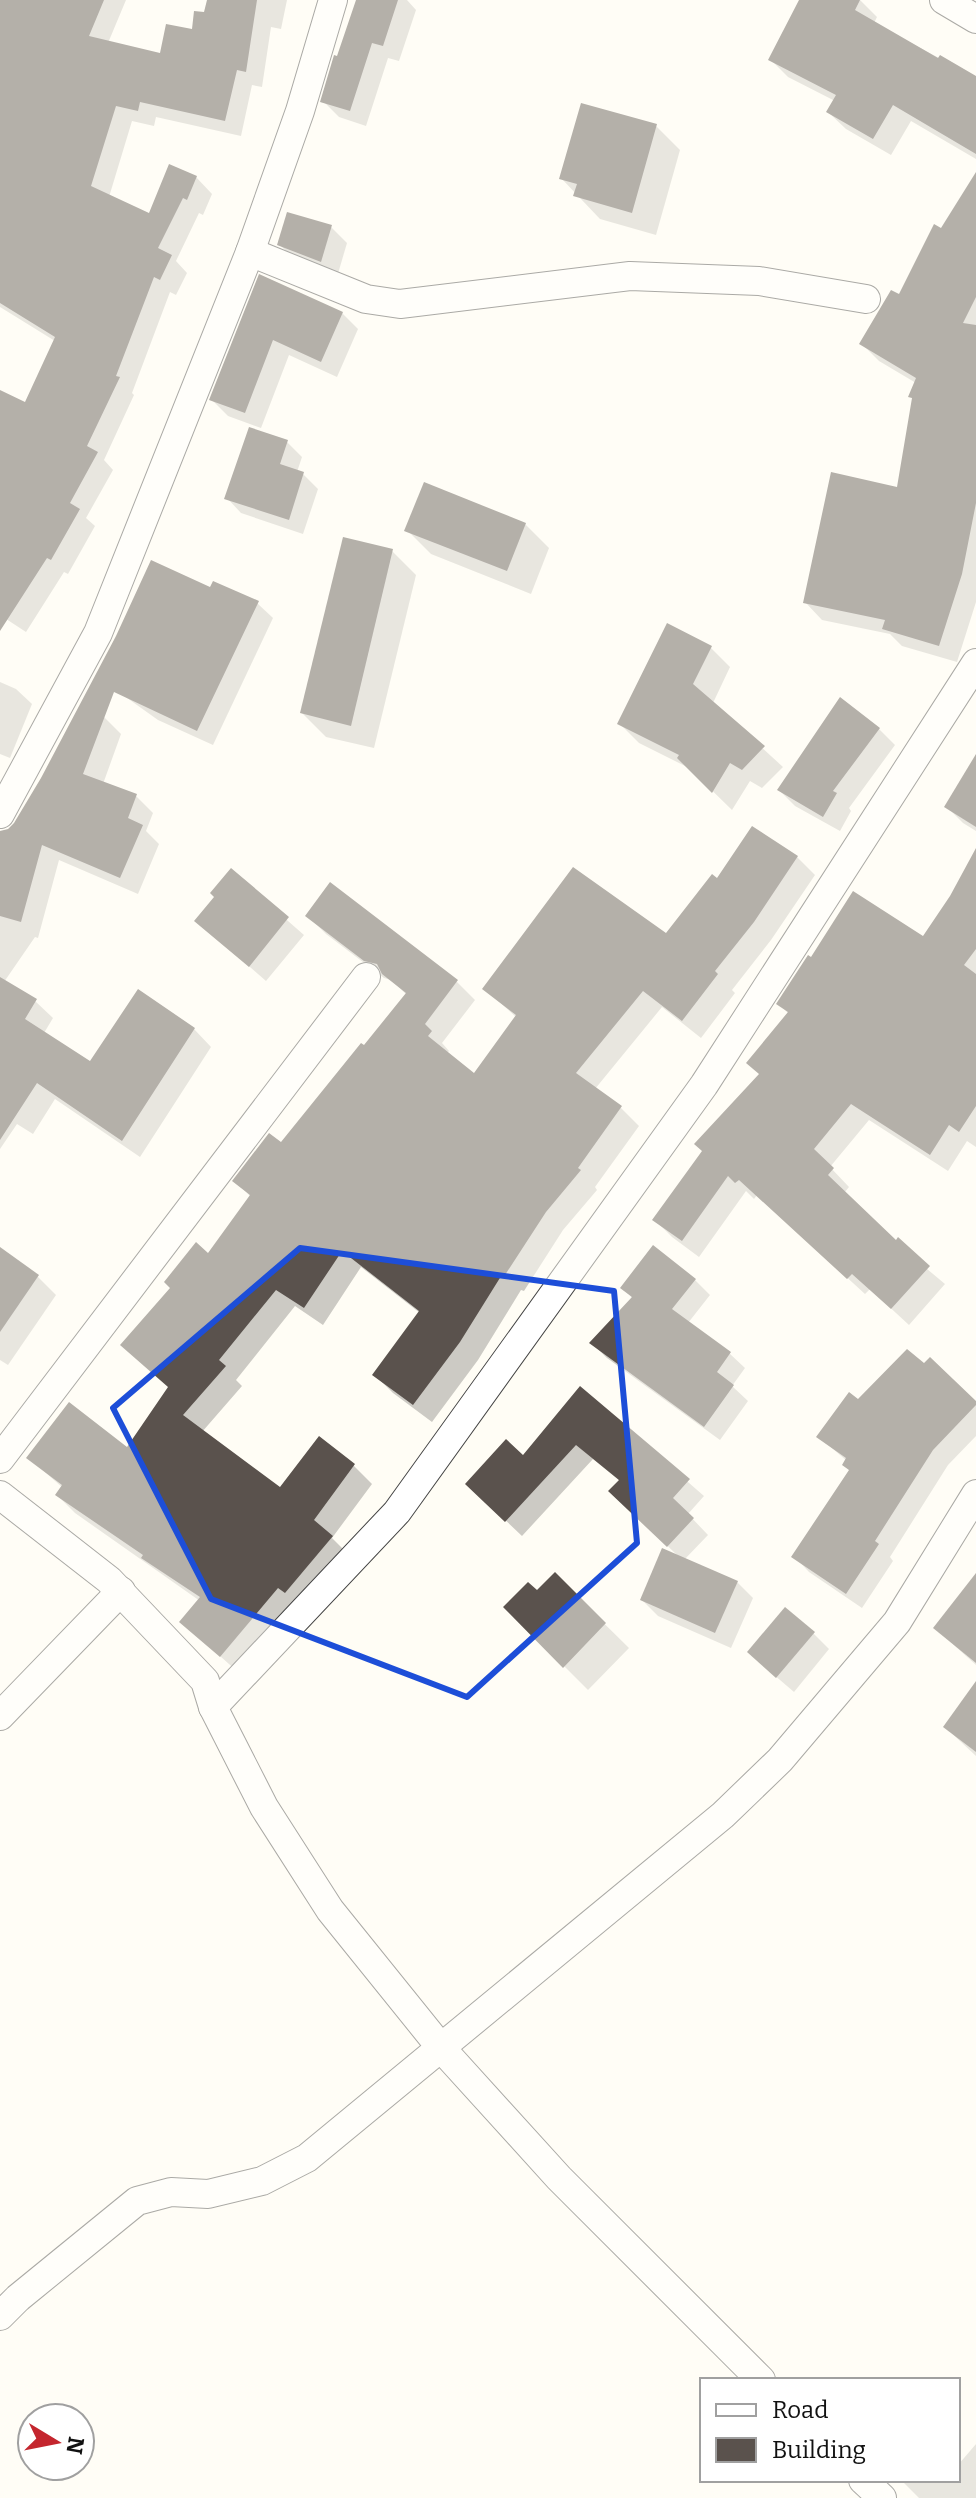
<svg xmlns="http://www.w3.org/2000/svg" width="976" height="2498" font-family="Bitter,serif">
<style>
.shadow{fill:#0003}
.building{fill:#5a524d}
.lines{fill:none;stroke-linecap:round;stroke-linejoin:round}
.minor-casing{stroke:#444;stroke-width:30}
.minor{stroke:#fff;stroke-width:28}
.marked{fill:none;stroke:#1d4ed8;stroke-width:6;stroke-linejoin:round}
</style>
<rect width="100%" height="100%" fill="#fffdf5"/>
<g class="shadow">
<polygon points="9,0 126,0 108,43 161,56 193,32 206,15 209,0 287,0 281,29 271,27 262,87 252,85 241,136 156,117 154,126 132,121 109,197 150,216 196,177 212,194 203,215 199,213 176,261 187,273 176,295 170,292 132,393 134,395 104,460 113,470 86,518 95,526 68,574 64,572 26,632 0,615 0,407 26,405 55,341 0,307 0,22"/>
<polygon points="358,0 407,0 416,10 399,61 388,58 366,126 339,117 323,101"/>
<polygon points="801,0 860,0 877,17 874,23 976,78 976,159 911,121 891,155 846,129 828,112 835,101 788,77 771,60"/>
<polygon points="656,126 680,150 656,235 600,219 561,178"/>
<polygon points="976,175 976,602 957,662 902,646 890,634 822,620 805,602 898,489 916,383 879,361 861,343 900,297"/>
<polygon points="331,227 347,243 337,277 295,260 279,244"/>
<polygon points="261,277 342,313 358,329 337,377 289,355 261,428 228,416 212,400"/>
<polygon points="287,442 302,457 297,472 303,474 318,489 303,534 241,513 227,498"/>
<polygon points="525,524 549,548 531,594 431,554 407,530"/>
<polygon points="392,551 416,575 374,748 326,737 302,713"/>
<polygon points="211,590 257,603 273,618 213,745 158,720 113,688"/>
<polygon points="668,626 711,648 730,667 713,703 783,767 762,788 750,781 732,810 689,768 639,743 620,724"/>
<polygon points="0,682 16,689 32,704 10,758 0,754"/>
<polygon points="840,700 879,729 895,745 849,808 851,811 840,831 795,806 779,790"/>
<polygon points="104,717 121,734 103,784 136,796 153,813 146,831 159,844 138,894 59,860 38,938 35,937 4,982 35,1001 53,1018 44,1033 90,1064 194,1029 211,1047 140,1157 55,1099 33,1134 17,1124 0,1149 0,847"/>
<polygon points="976,762 976,831 963,823 946,806"/>
<polygon points="976,852 976,1147 967,1141 948,1171 869,1120 830,1167 849,1187 844,1193 896,1243 945,1284 909,1325 870,1289 865,1294 757,1195 754,1199 746,1191 699,1257 672,1237 655,1220 761,1075 789,1014 779,1004 923,938 952,897"/>
<polygon points="797,857 815,875 771,940 732,990 735,993 701,1038 662,1007 595,1089 621,1108 639,1126 595,1187 597,1190 563,1230 524,1291 521,1290 478,1360 432,1422 393,1393 375,1375 420,1313 361,1267 323,1325 295,1306 236,1380 242,1386 202,1432 281,1490 319,1439 354,1466 372,1484 332,1538 349,1555 239,1673 182,1622 200,1601 75,1513 57,1495 63,1488 29,1458 128,1449 169,1388 209,1255 251,1197 235,1181 281,1145 407,995 391,980 384,978 326,934 308,916 457,982 475,1000 442,1043 449,1051 447,1053 474,1076 516,1017 484,988 666,936 718,881"/>
<polygon points="231,871 304,935 266,981 197,921 217,897"/>
<polygon points="0,1250 38,1277 56,1295 8,1365 0,1360"/>
<polygon points="695,1280 710,1295 688,1323 729,1353 745,1368 732,1386 748,1401 720,1440 607,1358 592,1343 633,1299 623,1288"/>
<polygon points="580,1388 704,1496 688,1514 708,1535 684,1560 737,1582 753,1598 731,1648 658,1616 642,1600 679,1557 611,1491 620,1481 593,1459 522,1536 483,1499 523,1458"/>
<polygon points="858,1401 976,1404 976,1436 948,1465 890,1557 893,1561 862,1608 809,1572 794,1556 851,1471 847,1461 819,1437"/>
<polygon points="555,1575 629,1648 588,1690 505,1607 537,1593"/>
<polygon points="976,1575 976,1665 935,1628"/>
<polygon points="813,1633 829,1649 794,1692 766,1668"/>
<polygon points="976,1684 976,1756 945,1727"/>
<polygon points="976,2444 976,2498 919,2498 901,2480 958,2480 958,2465"/>
</g>
<g class="building">
<polygon points="0,0 104,0 89,36 160,53 166,24 192,29 194,11 204,12 207,0 257,0 246,72 237,70 225,121 140,102 138,111 116,106 91,186 149,213 169,164 197,176 187,200 183,198 158,248 172,255 160,280 154,277 116,376 120,377 87,446 98,452 70,503 80,509 51,560 47,558 0,631 0,390 25,402 55,337 0,303"/>
<polygon points="356,0 398,0 383,46 372,43 350,111 320,102 334,55 337,56"/>
<polygon points="799,0 860,0 855,10 938,58 940,55 976,76 976,154 893,105 873,139 826,112 836,95 768,60"/>
<polygon points="581,103 657,124 632,213 573,196 577,184 559,179"/>
<polygon points="976,172 976,297 963,323 976,325 976,503 962,574 939,646 882,629 885,620 803,603 831,472 897,487 912,398 908,397 916,378 859,344 891,290 899,294 934,224 941,228"/>
<polygon points="287,212 332,225 321,262 277,245"/>
<polygon points="259,274 343,312 321,362 273,340 245,413 209,400"/>
<polygon points="249,427 288,440 280,464 304,472 289,520 224,499"/>
<polygon points="424,482 526,523 507,571 404,531"/>
<polygon points="343,537 393,549 351,726 300,713"/>
<polygon points="151,560 210,587 213,581 259,601 197,731 114,692 83,774 137,794 128,818 143,825 120,878 42,845 21,922 0,916 0,831 8,829 14,823 41,778 116,636"/>
<polygon points="667,623 712,646 693,684 765,746 742,770 730,763 712,793 677,758 679,755 617,724"/>
<polygon points="840,697 880,728 833,791 837,793 823,817 777,790"/>
<polygon points="976,754 976,827 944,807"/>
<polygon points="752,826 798,856 754,922 715,971 718,974 682,1021 643,991 576,1073 622,1106 578,1168 581,1170 546,1212 505,1275 503,1273 460,1342 413,1405 372,1375 419,1311 342,1251 304,1308 276,1290 219,1360 226,1366 183,1415 280,1487 319,1436 355,1464 314,1520 333,1536 285,1593 278,1588 220,1657 179,1622 200,1597 141,1558 143,1555 55,1495 62,1485 26,1458 69,1402 127,1447 168,1387 120,1345 170,1288 164,1282 196,1242 208,1253 250,1195 232,1181 269,1133 281,1142 361,1043 364,1045 406,993 382,974 377,964 364,961 305,916 330,882 458,980 425,1024 432,1031 428,1036 474,1073 516,1015 482,989 573,867 666,933 712,874 717,878"/>
<polygon points="976,848 976,949 964,965 976,974 976,1106 959,1132 949,1125 930,1155 851,1104 814,1149 834,1168 828,1175 896,1240 898,1237 930,1266 891,1309 852,1274 847,1279 739,1180 735,1183 728,1176 682,1241 652,1220 702,1151 694,1144 759,1074 746,1063 788,1012 776,1004 808,955 811,957 853,891 923,936 950,896"/>
<polygon points="231,868 289,917 249,967 194,921 214,897 210,893"/>
<polygon points="0,977 37,999 25,1019 90,1061 138,989 195,1028 122,1141 37,1083 0,1140"/>
<polygon points="653,1245 696,1279 672,1309 731,1352 717,1372 734,1385 704,1427 589,1343 632,1297 620,1288"/>
<polygon points="0,1247 39,1275 0,1332"/>
<polygon points="907,1349 924,1363 930,1357 976,1401 976,1405 933,1450 875,1541 879,1544 846,1594 791,1557 849,1470 842,1465 846,1458 816,1437 849,1392 858,1399"/>
<polygon points="580,1386 690,1479 673,1498 694,1518 667,1547 608,1491 619,1480 576,1445 505,1522 465,1484 506,1439 523,1455"/>
<polygon points="662,1548 738,1581 715,1633 640,1600"/>
<polygon points="555,1572 606,1623 563,1668 503,1607 528,1582 537,1590"/>
<polygon points="976,1573 976,1663 933,1628"/>
<polygon points="785,1607 815,1632 776,1678 747,1652"/>
<polygon points="976,1681 976,1752 943,1727"/>
</g>
<g class="lines">
<g class="minor-casing">
<g id="minor">
<polyline points="944,0 976,19"/>
<polyline points="250,252 366,299 400,304 630,276 759,281 866,299"/>
<polyline points="0,814 98,633 250,252 300,111 333,0"/>
<polyline points="0,1459 366,977"/>
<polyline points="0,1495 109,1580 205,1681 213,1707 264,1807 330,1910 442,2049 559,2178 761,2380"/>
<polyline points="213,1707 397,1512 704,1085 976,663"/>
<polyline points="0,1716 121,1591"/>
<polyline points="0,2316 18,2298 137,2201 171,2192 208,2194 262,2181 307,2158 723,1815 780,1760 897,1622 976,1494"/>
<polyline points="863,2480 882,2498"/>
</g>
</g>
<use href="#minor" class="minor"/>
</g>
<path d="M0 0H976V2498H0ZM300 1248 614 1291 637 1543 467 1697 211 1599 113 1408Z" fill="#fffdf5" fill-opacity=".55" fill-rule="evenodd"/>
<path class="marked" d="M300 1248 614 1291 637 1543 467 1697 211 1599 113 1408Z"/>
<rect x="700" y="2378" width="260" height="104" fill="#ffffff" stroke="#a0a0a0" stroke-width="2"/>
<rect x="716" y="2404" width="40" height="12" fill="#ffffff" stroke="#a0a0a0" stroke-width="2"/>
<text x="772" y="2418" font-size="24" fill="#111111">Road</text>
<rect x="716" y="2438" width="40" height="24" fill="#5a524d" stroke="#a0a0a0" stroke-width="2"/>
<text x="772" y="2458" font-size="24" fill="#111111">Building</text>
<g transform="translate(56 2442) rotate(100)"><circle r="38" fill="#ffffff" stroke="#a0a0a0" stroke-width="2"/>
<path d="M0-6L14 30L0 20L-14 30Z" fill="#c4262e"/>
<text y="-12" font-size="22" font-weight="bold" text-anchor="middle" fill="#111111">N</text>
</g>
</svg>
